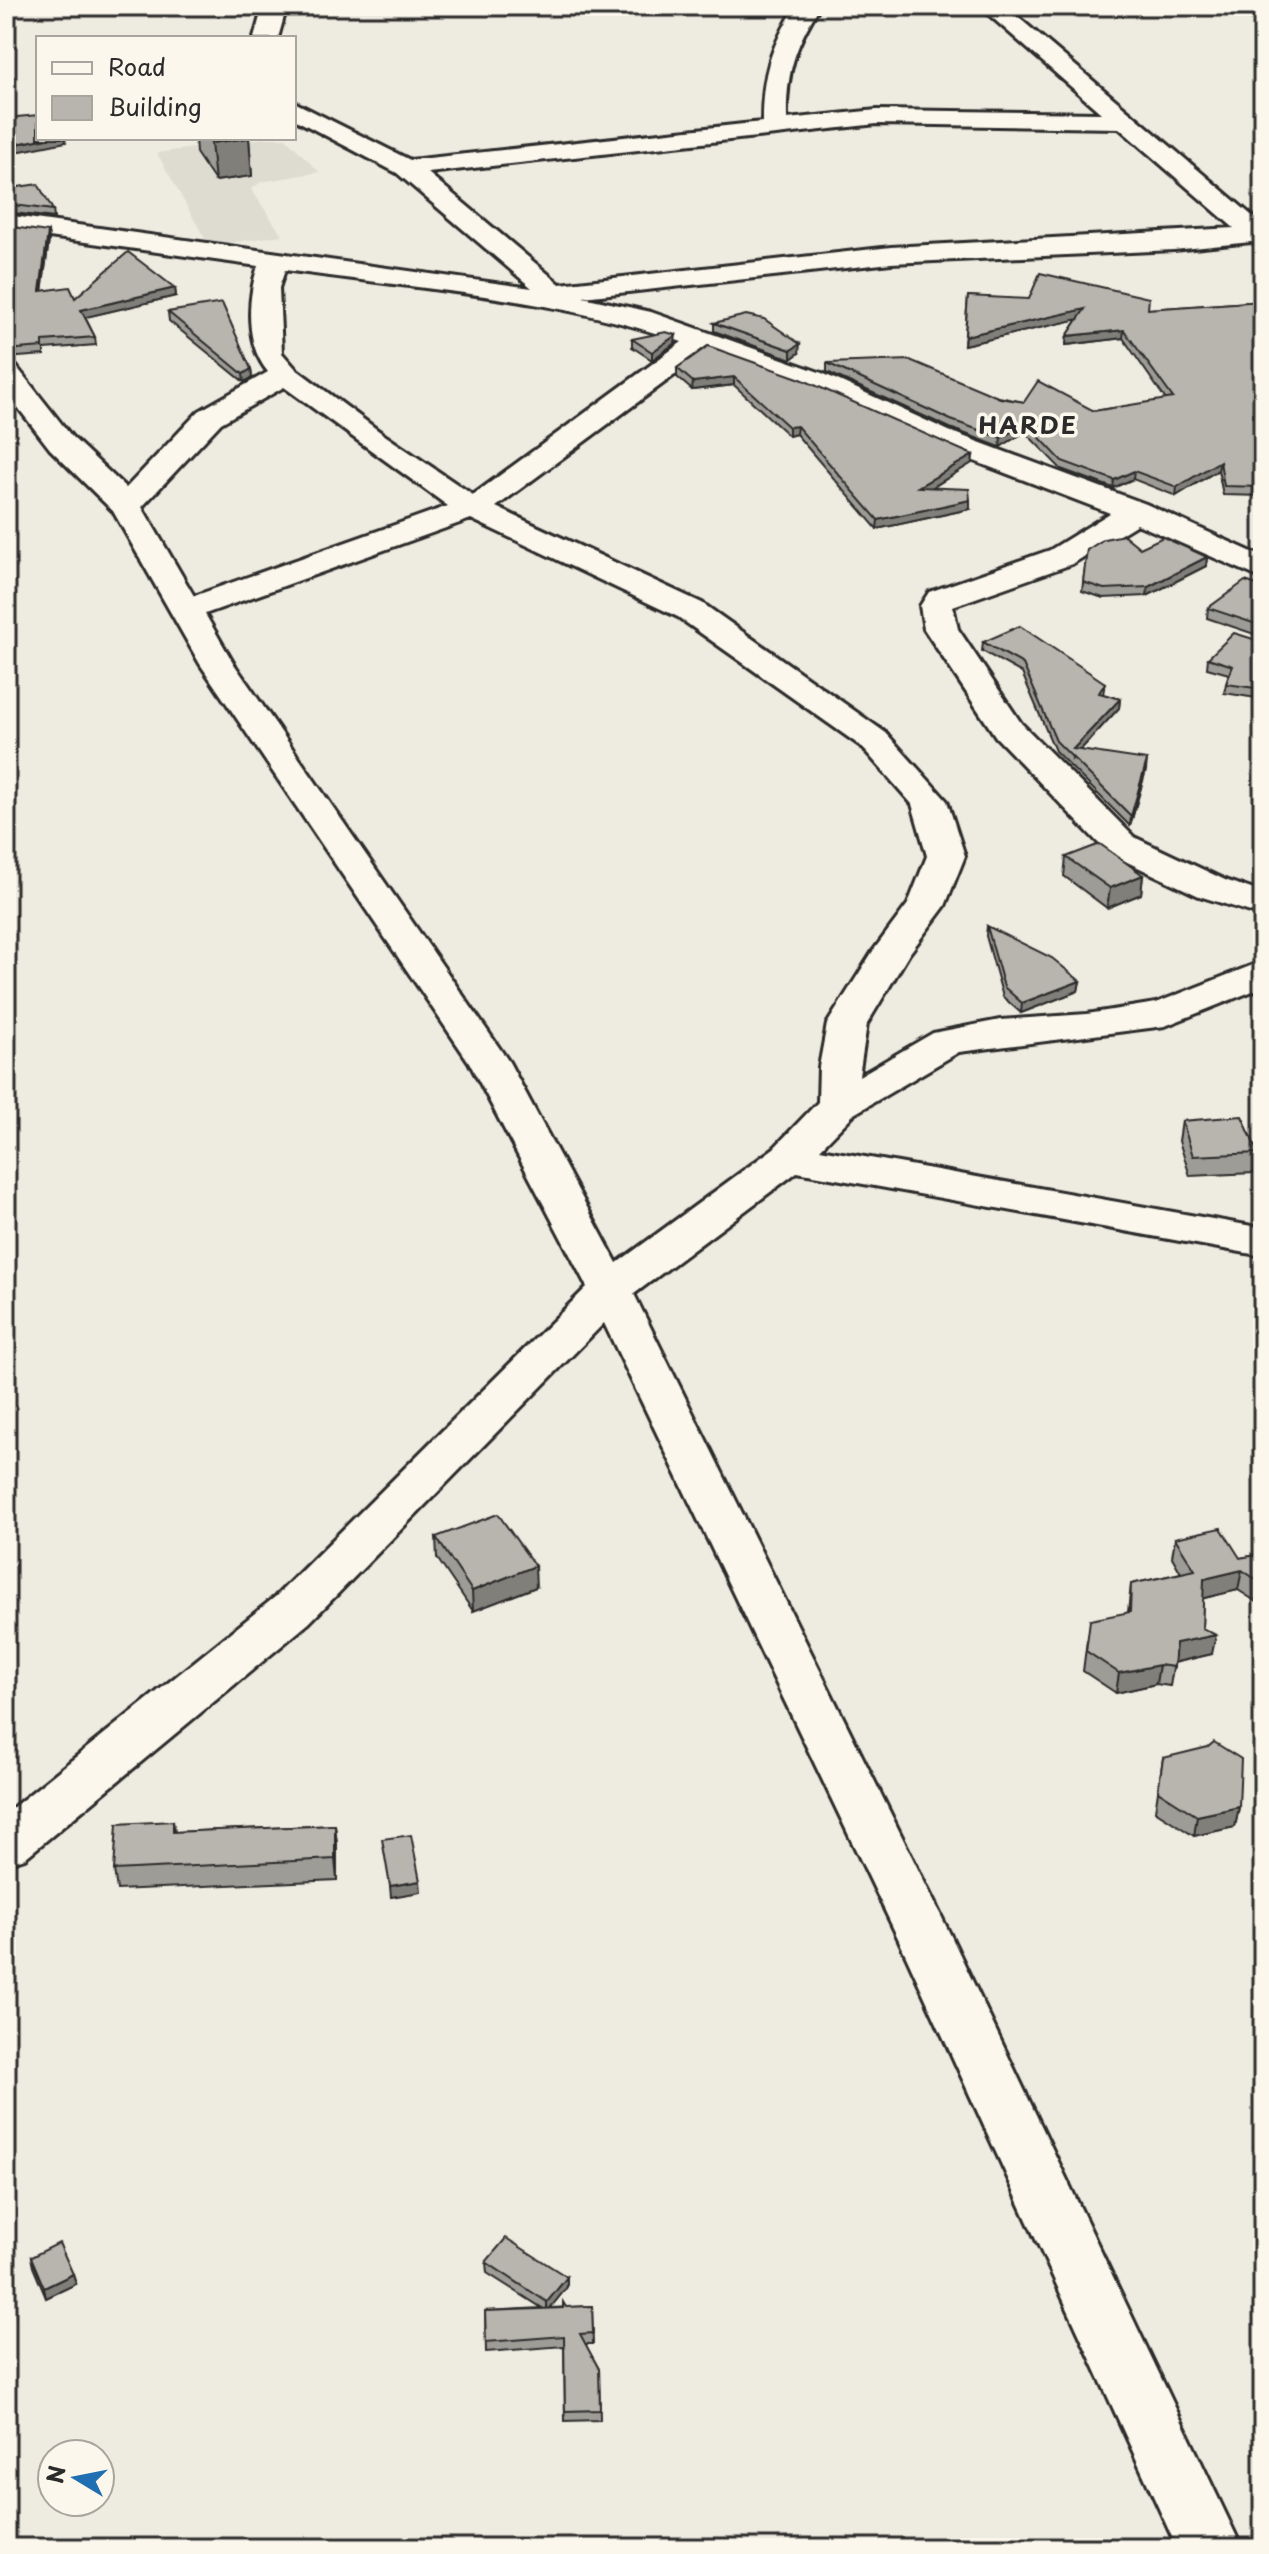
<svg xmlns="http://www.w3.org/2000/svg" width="1269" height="2554" font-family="'Playpen Sans',sans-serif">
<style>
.built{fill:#dedbd1}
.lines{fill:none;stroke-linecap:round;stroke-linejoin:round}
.minor-casing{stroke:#2b2b2b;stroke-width:6}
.minor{fill:#fbf7ec;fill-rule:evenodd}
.wall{fill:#9e9c96;stroke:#2b2b2b;stroke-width:2}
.shaded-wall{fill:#817f7a;stroke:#2b2b2b;stroke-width:2}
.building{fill:#b8b5ae;stroke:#2b2b2b;stroke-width:2}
.labels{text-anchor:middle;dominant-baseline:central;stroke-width:7;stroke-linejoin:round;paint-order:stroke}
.far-district-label{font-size:24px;font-weight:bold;letter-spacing:2px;fill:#2b2b2b;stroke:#fbf7ec}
</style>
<rect width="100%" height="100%" fill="#eeebe0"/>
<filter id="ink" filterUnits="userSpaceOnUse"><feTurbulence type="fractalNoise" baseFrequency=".0125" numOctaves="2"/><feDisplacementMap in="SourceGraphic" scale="16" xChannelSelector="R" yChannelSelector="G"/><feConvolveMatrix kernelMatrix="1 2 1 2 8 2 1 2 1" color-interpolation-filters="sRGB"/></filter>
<g filter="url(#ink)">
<polygon class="built" points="265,138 286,138 319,172 261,182 251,189 282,235 209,246 157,153"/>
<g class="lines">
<g class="minor-casing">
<g id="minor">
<polygon points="263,6 287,6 278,38 254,38"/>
<path d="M796 6H820C795 46 786 72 787 119L877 110 1101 113 979 6H1005L1263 225V247L1251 242 1174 250 891 263 583 297 651 312 822 373 949 431 1146 504 1263 557V579L1137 524 1072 564 953 606 958 629 1021 723 1134 837 1225 880 1263 893V916L1199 896 1108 853 996 737 924 629 920 606 929 592 1050 550 1110 513 927 443 802 385 707 351 496 507 702 603 886 733 947 801 965 856 945 906 909 954 867 1024 859 1076 933 1033 1000 1020 1087 1014 1156 1003 1263 961V987L1165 1026 959 1052 854 1114 820 1149 1263 1228V1256L797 1172 634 1294 952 1938 1242 2548H1177L898 1938 604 1323 309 1623 25 1858 6 1864V1813L275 1597 587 1287 469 1062 200 664 113 511 50 449 6 392V363L16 366 72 437 126 488 199 411 268 372C245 345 247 299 258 266L6 231V215L532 288 397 173 294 119V102L410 160 762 122C762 73 771 47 796 6ZM877 124 1119 128 1234 228 891 247 560 284 428 173ZM285 270C417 289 556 297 682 342L473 495 383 434 296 369 282 353 279 288ZM284 387 448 506 194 596 142 507 221 423ZM471 519 678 617 862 747 912 804 927 856 908 904 873 951 827 1024 819 1067 818 1102 774 1148 617 1263 509 1062 234 664 205 614Z"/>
<polygon points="1219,6 1263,6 1263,19 1223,11"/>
</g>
</g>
<use href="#minor" class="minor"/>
</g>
<g class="wall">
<polygon points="195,138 249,138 252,176 215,181 196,153"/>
<polygon points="6,169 14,175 13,188 53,210 54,218 6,212"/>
<polygon points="48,232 49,240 42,291 75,298 175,288 176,296 85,317 95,337 96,345 44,349 44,355 6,358 7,288"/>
<polygon points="968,296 1148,309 1263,301 1263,496 1223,495 1218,470 1176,496 1133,479 1113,488 1061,469 1025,432 1000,447 950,428 827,372 827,363 1024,402 1094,411 1166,400 1123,338 1066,345 1067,336 1078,319 964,345"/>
<polygon points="168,312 251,369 252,378 244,382 169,321"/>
<polygon points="714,323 799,353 791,359 714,331"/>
<polygon points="632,339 675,343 652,360 632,347"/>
<polygon points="708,346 973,455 972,463 932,488 970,509 877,529 796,434 789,436 734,385 692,390 677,377 677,368"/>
<polygon points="1140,548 1207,557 1206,566 1147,596 1103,598 1082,591 1087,550"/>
<polygon points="1263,587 1263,627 1254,634 1207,618 1208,608"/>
<polygon points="983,642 1105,683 1103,694 1120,699 1119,708 1080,750 1146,770 1130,826 1055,751 1022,673 982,651"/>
<polygon points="1263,642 1263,699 1224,693 1226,684 1229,674 1207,668 1208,658"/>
<polygon points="1066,857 1143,875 1141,894 1107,908 1064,876"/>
<polygon points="987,926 1080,981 1078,991 1021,1013 1003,997 986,936"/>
<polygon points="1182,1121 1258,1153 1254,1173 1190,1176 1179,1141"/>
<polygon points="436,1537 536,1587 473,1611 437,1558"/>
<polygon points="1175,1538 1240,1558 1263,1554 1263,1606 1238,1590 1203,1598 1202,1628 1212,1654 1174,1663 1170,1686 1156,1684 1116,1693 1083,1671 1087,1640 1128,1612 1131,1584 1181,1573 1172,1557"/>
<polygon points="1163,1758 1239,1807 1235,1827 1194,1836 1155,1811"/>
<polygon points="173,1821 175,1832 335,1825 337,1845 337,1880 117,1890 114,1870"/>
<polygon points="31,2257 76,2284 46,2298 33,2267"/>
<polygon points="486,2262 567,2277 567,2287 550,2308 592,2306 593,2344 585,2344 599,2369 600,2420 565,2421 564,2346 486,2352 485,2311 542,2308 487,2273"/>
<polygon points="6,2275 9,2275 13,2291 12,2325 6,2326"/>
</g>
<g class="shaded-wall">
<polygon points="47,138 65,138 66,142 6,154 6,146"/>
<polygon points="249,138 252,176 215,181 211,143"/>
<polygon points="48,232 49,240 41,299 40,291"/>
<polygon points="175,288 176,296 82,318 81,310"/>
<polygon points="1085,309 1084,318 964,345 965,336"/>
<polygon points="1124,330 1123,338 1066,345 1067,336"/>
<polygon points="676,335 675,343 652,360 652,352"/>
<polygon points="800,344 799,353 791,359 791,350"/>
<polygon points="251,369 252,378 244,382 243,374"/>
<polygon points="734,377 734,385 692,390 693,382"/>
<polygon points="1026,423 1025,432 1000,447 1001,438"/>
<polygon points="797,426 796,434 789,436 789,427"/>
<polygon points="973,455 972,463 918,496 918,487"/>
<polygon points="1220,461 1218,470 1176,496 1177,487"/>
<polygon points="1134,471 1133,479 1113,488 1114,480"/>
<polygon points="970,500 970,509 877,529 878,520"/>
<polygon points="1207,557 1206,566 1147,596 1148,587"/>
<polygon points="1263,619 1263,627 1254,634 1256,624"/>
<polygon points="1120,699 1119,708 1072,759 1073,749"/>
<polygon points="1147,760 1146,770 1130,826 1131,816"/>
<polygon points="1143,875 1141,894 1107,908 1110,888"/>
<polygon points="1080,981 1078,991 1021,1013 1022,1003"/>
<polygon points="535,1566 536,1587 473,1611 472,1591"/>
<polygon points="1242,1570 1238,1590 1201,1599 1204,1579"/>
<polygon points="1216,1635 1212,1654 1172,1663 1176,1643"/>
<polygon points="1159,1665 1156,1684 1116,1693 1119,1673"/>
<polygon points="1239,1807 1235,1827 1194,1836 1197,1816"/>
<polygon points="335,1825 337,1845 337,1880 335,1859"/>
<polygon points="420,1881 421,1892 391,1897 390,1886"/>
<polygon points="73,2274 76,2284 46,2298 44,2288"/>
<polygon points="9,2275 13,2291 12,2325 8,2310"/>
<polygon points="567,2277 567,2287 547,2312 547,2302"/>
</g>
<g class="building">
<polygon points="38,115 38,138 47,138 6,146 6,118"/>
<polygon points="208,138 246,138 211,143"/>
<polygon points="13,167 11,188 38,184 53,210 6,204 6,169"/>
<polygon points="6,226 48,232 40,291 70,287 75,298 128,252 175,288 81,310 95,337 43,341 43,347 6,350 6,296 8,280 6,280"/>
<polygon points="1040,273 1149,298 1148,309 1263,301 1263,368 1261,368 1263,373 1263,487 1224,486 1220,461 1177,487 1134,471 1114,480 1062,461 1026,423 1001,438 951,420 827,363 910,360 1000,398 1024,402 1038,381 1094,411 1173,398 1124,330 1067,336 1085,309 965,336 968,296 1029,299"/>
<polygon points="222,303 251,369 243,374 168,312"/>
<polygon points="746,315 764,319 800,344 791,350 714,323"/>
<polygon points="666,332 676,335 652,352 632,339"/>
<polygon points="708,346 801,379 973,455 918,487 969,489 970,500 878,520 797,426 789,427 734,377 693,382 677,368"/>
<polygon points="1124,535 1140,548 1163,537 1207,557 1148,587 1104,589 1083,582 1087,550 1104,539"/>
<polygon points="1245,581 1263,587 1263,619 1256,624 1208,608"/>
<polygon points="1020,626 1105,683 1099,693 1120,699 1073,749 1147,760 1131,816 1056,741 1023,664 983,642"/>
<polygon points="1234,633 1263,642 1263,689 1226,684 1233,666 1208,658"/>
<polygon points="1100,844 1143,875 1110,888 1066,857"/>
<polygon points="987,926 1052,958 1080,981 1022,1003 1004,987"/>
<polygon points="1242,1116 1258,1153 1193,1156 1182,1121"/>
<polygon points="498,1514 535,1566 472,1591 436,1537"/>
<polygon points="1221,1528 1240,1558 1263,1554 1263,1584 1242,1570 1204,1579 1202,1628 1216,1635 1176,1643 1174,1667 1159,1665 1119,1673 1086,1651 1090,1620 1130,1612 1131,1584 1195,1570 1175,1538"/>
<polygon points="1214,1742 1241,1759 1239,1807 1197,1816 1158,1791 1163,1758 1208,1747"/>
<polygon points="173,1821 173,1832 335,1825 335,1859 114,1870 117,1824"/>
<polygon points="411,1835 420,1881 390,1886 382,1839"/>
<polygon points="506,2238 567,2277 547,2302 486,2262"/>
<polygon points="59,2243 73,2274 44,2288 31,2257"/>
<polygon points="6,2275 9,2275 8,2310 6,2310"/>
<polygon points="563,2302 566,2307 592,2306 593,2333 580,2334 599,2369 600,2410 565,2411 564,2336 486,2342 485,2311 563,2308"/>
</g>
</g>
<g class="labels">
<g class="far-district-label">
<text x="1028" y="424">HARDE</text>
</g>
</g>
<rect width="1269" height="2554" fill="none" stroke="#fbf7ec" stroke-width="32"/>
<rect x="16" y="16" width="1237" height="2522" fill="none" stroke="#2b2b2b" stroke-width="3" filter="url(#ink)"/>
<rect x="36" y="36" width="260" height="104" fill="#fbf7ec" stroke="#a8a59f" stroke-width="2"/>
<rect x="52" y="62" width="40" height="12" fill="#fbf7ec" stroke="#a8a59f" stroke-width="2"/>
<text x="108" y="76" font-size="24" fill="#2b2b2b">Road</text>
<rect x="52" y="96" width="40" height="24" fill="#b8b5ae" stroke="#a8a59f" stroke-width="2"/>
<text x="108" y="116" font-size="24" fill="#2b2b2b">Building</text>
<g transform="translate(76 2478) rotate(280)"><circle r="38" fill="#fbf7ec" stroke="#a8a59f" stroke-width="2"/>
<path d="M0-6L14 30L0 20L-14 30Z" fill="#1f6fb2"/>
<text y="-12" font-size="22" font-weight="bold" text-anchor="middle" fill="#2b2b2b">N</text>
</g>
</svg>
